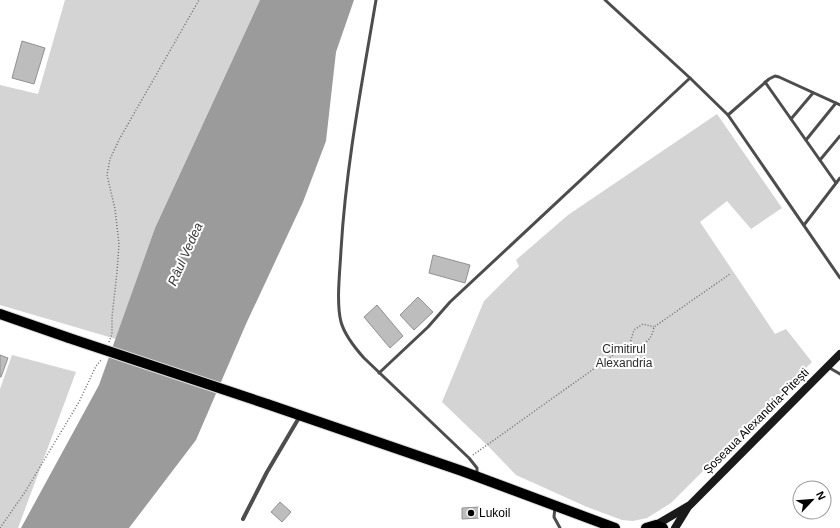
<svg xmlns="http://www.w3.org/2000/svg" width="840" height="528" font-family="Helvetica,sans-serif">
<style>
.green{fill:#d4d4d4}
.water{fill:#9b9b9b}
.building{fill:#bdbdbd;stroke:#919191}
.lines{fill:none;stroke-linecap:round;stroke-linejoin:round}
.primary-casing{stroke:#dbdbdb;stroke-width:12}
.path{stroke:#6f6f6f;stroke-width:1.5;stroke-dasharray:1 2;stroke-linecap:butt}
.lane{stroke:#4d4d4d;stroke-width:3}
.street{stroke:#4d4d4d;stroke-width:4}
.secondary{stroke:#1a1a1a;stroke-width:8}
.primary{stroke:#000;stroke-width:10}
.primary-bridge-casing{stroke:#dbdbdb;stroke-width:12;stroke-linecap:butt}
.primary-bridge{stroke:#000;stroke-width:10}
.poi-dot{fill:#000;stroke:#fff;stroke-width:1.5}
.labels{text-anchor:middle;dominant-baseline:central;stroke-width:4;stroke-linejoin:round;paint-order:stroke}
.park-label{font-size:12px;fill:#2b2b2b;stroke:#fff}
.street-label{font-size:12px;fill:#000;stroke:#fff}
.poi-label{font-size:12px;fill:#000;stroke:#fff;text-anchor:start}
.water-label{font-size:13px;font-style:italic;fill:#3c3c3c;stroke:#fff}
</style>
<rect width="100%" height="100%" fill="#fff"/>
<g class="green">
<polygon points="65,0 260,0 155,228 116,339 0,305 0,85 38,94"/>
<polygon points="717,114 782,208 751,229 727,201 700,222 775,334 786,329 812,362 671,503 647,518 633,521 622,520 587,507 516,475 489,447 442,402 484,301 519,266 516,260 568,215"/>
<polygon points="12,355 76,372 18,528 0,528 0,389"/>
</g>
<polygon class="water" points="260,0 354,0 336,52 326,141 303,202 246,324 196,440 129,528 21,528 99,385 155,228"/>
<g class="building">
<polygon points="22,41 45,48 34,84 12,78"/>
<polygon points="433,255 470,265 465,283 429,273"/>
<polygon points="418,297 433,312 414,330 400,315"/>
<polygon points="377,305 403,336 390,348 364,317"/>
<polygon points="0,355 8,358 1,377 0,377"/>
<polygon points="280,502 291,512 282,522 271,512"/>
<polygon points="480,507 480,518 462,519 462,508"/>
</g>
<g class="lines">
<g class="primary-casing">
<g id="primary">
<polyline points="0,314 69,338"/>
<polyline points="267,404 462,471 615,528"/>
<polyline points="646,528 656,525 663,528"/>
</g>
</g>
<g class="path">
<polyline points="109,342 112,334 112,317 117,272 119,244 115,209 107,175 110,159 120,138 199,0"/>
<path d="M630 343 640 346C649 341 652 337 654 327L730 274"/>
<polyline points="473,455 630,343 634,330 643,324 654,327"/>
<polyline points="0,528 25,492 79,402 96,366 102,359"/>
</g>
<g class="lane">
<path d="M376 0C362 83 346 165 341 250 340 271 336 302 341 322 345 336 355 348 364 358L469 458 477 468V474"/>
<polyline points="605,0 690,78 728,115 840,278"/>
<polyline points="765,82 836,183"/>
<polyline points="728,115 769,79 775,76 779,77 840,105"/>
<polyline points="791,119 813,93"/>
<polyline points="806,140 836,103"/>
<polyline points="820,160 840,136"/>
<polyline points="804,225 840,178"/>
<polyline points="828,367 840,374"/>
<polyline points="379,373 428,327 450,302 690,78"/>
<polyline points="555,507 554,517 560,528"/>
</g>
<polyline class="street" points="243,519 267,472 300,416"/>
<g class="secondary">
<polyline points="656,525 690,505 840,354"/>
<polyline points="675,528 688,507"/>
</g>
<use href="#primary" class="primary"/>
<g class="primary-bridge-casing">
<polyline id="primary-bridge" points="69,338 267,404"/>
</g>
<use href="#primary-bridge" class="primary-bridge"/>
</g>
<circle class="poi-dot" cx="471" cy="513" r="4"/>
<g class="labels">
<g class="park-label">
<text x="624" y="349">Cimitirul<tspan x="624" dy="14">Alexandria</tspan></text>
</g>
<g class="street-label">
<text transform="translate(756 421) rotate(-45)">Șoseaua Alexandria-Pitești</text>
</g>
<g class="poi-label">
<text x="479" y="513">Lukoil</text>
</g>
<g class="water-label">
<text transform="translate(185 254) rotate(-66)">Râul Vedea</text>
</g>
</g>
<g transform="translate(812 500) rotate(64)"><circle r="19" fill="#ffffff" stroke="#999999"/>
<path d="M0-3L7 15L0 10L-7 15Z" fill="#000000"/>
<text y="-6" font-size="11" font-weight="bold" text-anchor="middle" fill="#000000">N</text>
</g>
</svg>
